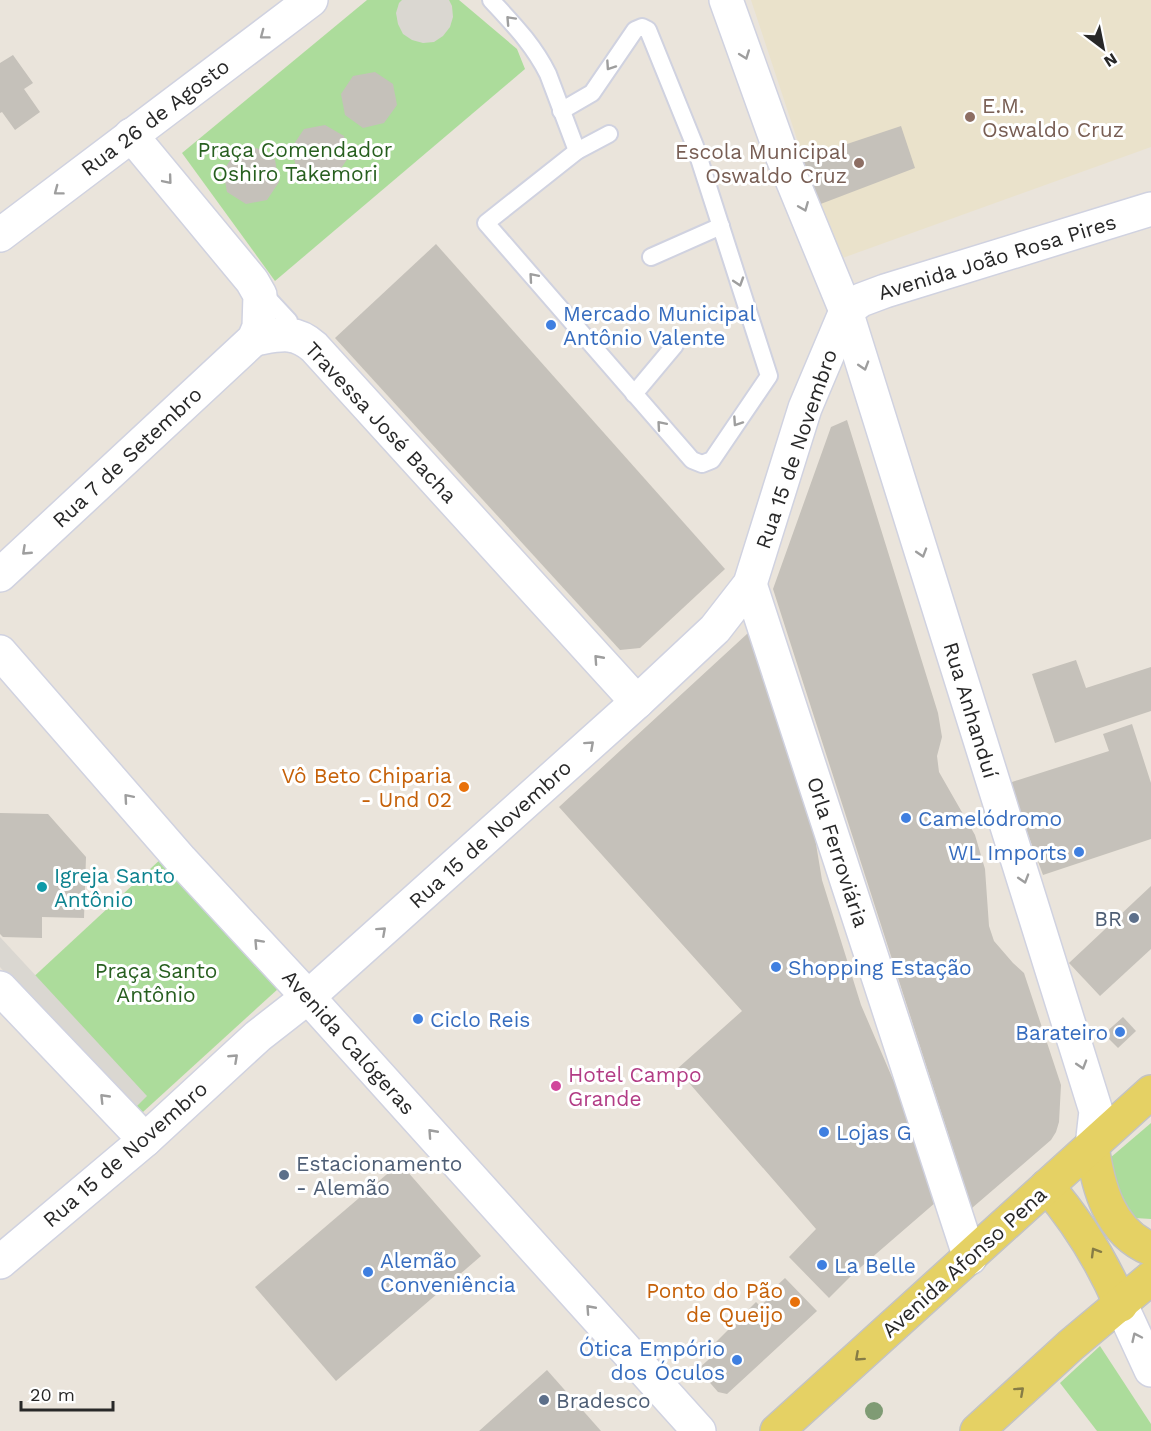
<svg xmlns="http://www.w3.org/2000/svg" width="1151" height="1431" font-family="'Work Sans',sans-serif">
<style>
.education{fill:#eae2cb}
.green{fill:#acdc9b}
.plaza{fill:#dad7d1}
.building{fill:#c5c1ba}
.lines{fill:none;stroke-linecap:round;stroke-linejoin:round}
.lane-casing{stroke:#d0d2e0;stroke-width:20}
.street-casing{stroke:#d0d2e0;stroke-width:36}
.secondary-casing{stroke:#d0d2e0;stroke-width:36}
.primary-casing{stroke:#c3c3c3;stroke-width:36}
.lane{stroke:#fff;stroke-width:16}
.street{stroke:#fff;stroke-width:33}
.secondary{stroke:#fff;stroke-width:33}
.primary{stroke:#e5d164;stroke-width:33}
.tree{fill:#7f9b74}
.oneway{stroke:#9e9e9e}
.oneway2{stroke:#867c46}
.education-dot{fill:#8d6e63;stroke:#fff;stroke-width:2}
.shop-dot{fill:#3f7fe0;stroke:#fff;stroke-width:2}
.food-dot{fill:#e8710a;stroke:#fff;stroke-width:2}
.culture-dot{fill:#0f9aa8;stroke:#fff;stroke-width:2}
.service-dot{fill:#5c6f8a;stroke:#fff;stroke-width:2}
.hotel-dot{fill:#d1479c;stroke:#fff;stroke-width:2}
.labels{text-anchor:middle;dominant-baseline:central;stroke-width:6;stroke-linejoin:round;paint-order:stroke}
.education-label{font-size:21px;fill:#785e54;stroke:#fff;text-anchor:start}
.street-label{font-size:21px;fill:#282828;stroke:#fff}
.park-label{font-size:21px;fill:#275f1f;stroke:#fff}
.shop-label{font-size:21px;fill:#366cbe;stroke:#fff;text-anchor:start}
.food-label{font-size:21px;fill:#c56008;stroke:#fff;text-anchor:end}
.culture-label{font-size:21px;fill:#0d838f;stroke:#fff;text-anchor:start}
.service-label{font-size:21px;fill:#4e5e75;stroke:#fff;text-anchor:start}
.hotel-label{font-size:21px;fill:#b23c85;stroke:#fff;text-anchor:start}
</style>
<rect width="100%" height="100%" fill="#eae4db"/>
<polygon class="education" points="751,0 1151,0 1151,147 837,260"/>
<g class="green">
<polygon points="367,0 459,0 517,49 525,69 275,281 182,153"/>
<polygon points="163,857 279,988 132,1122 14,995"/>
<polygon points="1151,1123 1151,1219 1135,1218 1117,1203 1110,1158"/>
<polygon points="1100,1346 1151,1424 1151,1431 1097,1431 1060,1383"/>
</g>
<g class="plaza">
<polygon points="402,0 449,0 452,6 453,17 450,27 443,36 434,42 423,43 412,40 403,34 398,24 396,13 399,3"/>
<polygon points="0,937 147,1096 130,1113 0,967"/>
</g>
<g class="building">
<polygon points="13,55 33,83 24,89 40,112 15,130 2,112 0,113 0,63"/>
<polygon points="375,72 393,84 397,105 384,123 363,128 345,115 341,94 353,76"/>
<polygon points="325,125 344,136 348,158 336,176 314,180 296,168 292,147 304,129"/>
<polygon points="901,126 915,168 818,205 802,159"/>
<polygon points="257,148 275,160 279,182 267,200 246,204 227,192 223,171 235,153"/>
<polygon points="436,244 725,569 640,648 620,650 335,338"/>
<polygon points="847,420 938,713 942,737 937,756 939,772 975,835 985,869 989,926 994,941 1013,963 1024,973 1061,1085 1059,1122 1056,1132 1051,1140 972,1208 773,589 831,427"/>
<polygon points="760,622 811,814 822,880 861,1005 943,1196 854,1273 829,1298 789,1257 816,1229 677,1069 742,1011 559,807"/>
<polygon points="1076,660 1086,688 1151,667 1151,711 1055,743 1032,674"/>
<polygon points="1132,724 1151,783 1151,839 1043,875 1009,783 1109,751 1103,734"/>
<polygon points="0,813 48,814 86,857 84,918 42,917 42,938 3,937 0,934"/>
<polygon points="1151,886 1151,949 1100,996 1069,963"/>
<polygon points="1123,1017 1136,1031 1118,1048 1104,1034"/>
<polygon points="400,1163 481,1256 336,1381 255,1287"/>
<polygon points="785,1278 817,1311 727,1394 718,1392 698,1369 716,1353 711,1347 756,1302 760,1306 774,1294 771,1291"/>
<polygon points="547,1370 601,1431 479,1431"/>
</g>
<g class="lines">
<g class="lane-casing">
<g id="lane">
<path d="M491 0C513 24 533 44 548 74L577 151"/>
<polyline points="561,111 592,93 635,30 642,27 648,30 695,146 769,376 712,460 702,464 692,460 486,223 577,151 609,134"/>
<polyline points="651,257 721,226"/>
<polyline points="263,293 289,321"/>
<polyline points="634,394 675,345"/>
</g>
</g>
<g class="street-casing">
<g id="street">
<polyline points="0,235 311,0"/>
<polyline points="846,311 1096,1111 1092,1146"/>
<path d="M254 339C278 335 294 329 314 347L637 702"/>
<polyline points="0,575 254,339 259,327 260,295 252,281 131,135"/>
<polyline points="750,584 970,1258"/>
<polyline points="0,988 145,1140"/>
<polyline points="0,1262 145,1140 258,1036 308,997 637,702 715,629 750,584 805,408 846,311"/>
<polyline points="1121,1305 1151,1370"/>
</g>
</g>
<g class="secondary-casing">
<g id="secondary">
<polyline points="726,0 781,153 846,311 861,300 885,291 1151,209"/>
<polyline points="0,652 181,860 308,997 699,1431"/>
</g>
</g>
<g class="primary-casing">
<g id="primary">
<path d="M1092 1146C1098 1187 1109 1232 1151 1249"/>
<path d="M1047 1186C1078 1222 1102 1261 1121 1305"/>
<polyline points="777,1431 1151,1092"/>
<polyline points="977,1431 1071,1345 1151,1278"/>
</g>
</g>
<use href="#lane" class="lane"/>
<use href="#street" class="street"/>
<use href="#secondary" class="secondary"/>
<use href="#primary" class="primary"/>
</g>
<circle class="tree" cx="874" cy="1411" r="9"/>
<defs><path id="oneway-chevron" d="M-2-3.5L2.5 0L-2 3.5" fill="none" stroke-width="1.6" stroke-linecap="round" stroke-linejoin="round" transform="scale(1.5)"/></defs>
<g class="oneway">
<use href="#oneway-chevron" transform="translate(510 20) rotate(-133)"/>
<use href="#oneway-chevron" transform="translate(264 35) rotate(143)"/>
<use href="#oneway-chevron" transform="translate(745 55) rotate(70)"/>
<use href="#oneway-chevron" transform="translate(610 66) rotate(124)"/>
<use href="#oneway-chevron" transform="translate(168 180) rotate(50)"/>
<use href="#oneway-chevron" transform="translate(58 191) rotate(143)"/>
<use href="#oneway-chevron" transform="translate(804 207) rotate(68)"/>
<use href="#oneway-chevron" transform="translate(533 277) rotate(-131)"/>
<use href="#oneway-chevron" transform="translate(739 282) rotate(72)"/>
<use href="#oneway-chevron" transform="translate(864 366) rotate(73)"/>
<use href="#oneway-chevron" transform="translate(737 422) rotate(124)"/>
<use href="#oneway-chevron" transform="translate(661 425) rotate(-131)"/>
<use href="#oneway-chevron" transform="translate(26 551) rotate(137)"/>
<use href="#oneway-chevron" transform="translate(922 553) rotate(73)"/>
<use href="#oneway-chevron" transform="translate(598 659) rotate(-132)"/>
<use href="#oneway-chevron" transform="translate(590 745) rotate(-42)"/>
<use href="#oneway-chevron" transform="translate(128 798) rotate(-131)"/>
<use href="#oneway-chevron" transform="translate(1024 879) rotate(73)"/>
<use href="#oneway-chevron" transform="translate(382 931) rotate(-42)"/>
<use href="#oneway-chevron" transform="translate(258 943) rotate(-133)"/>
<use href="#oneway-chevron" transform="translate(234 1058) rotate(-43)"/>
<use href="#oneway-chevron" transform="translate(1082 1065) rotate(73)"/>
<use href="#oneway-chevron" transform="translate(104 1098) rotate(-134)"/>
<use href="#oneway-chevron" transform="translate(432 1133) rotate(-132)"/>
<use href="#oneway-chevron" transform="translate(590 1309) rotate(-132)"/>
<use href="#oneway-chevron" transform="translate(1136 1337) rotate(-115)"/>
</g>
<g class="oneway2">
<use href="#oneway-chevron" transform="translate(1095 1252) rotate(-121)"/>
<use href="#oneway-chevron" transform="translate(859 1357) rotate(138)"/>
<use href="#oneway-chevron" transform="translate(1020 1391) rotate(-42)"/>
</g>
<g class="education-dot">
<circle cx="970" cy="117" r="6"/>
<circle cx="859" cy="163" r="6"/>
</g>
<g class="shop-dot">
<circle cx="551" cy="325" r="6"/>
<circle cx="906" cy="818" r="6"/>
<circle cx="1079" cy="852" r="6"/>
<circle cx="776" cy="967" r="6"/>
<circle cx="418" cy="1019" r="6"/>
<circle cx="1120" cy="1032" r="6"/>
<circle cx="824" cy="1132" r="6"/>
<circle cx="822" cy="1265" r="6"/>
<circle cx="368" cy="1272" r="6"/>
<circle cx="737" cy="1360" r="6"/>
</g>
<g class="food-dot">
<circle cx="464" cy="787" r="6"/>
<circle cx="795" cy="1302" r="6"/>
</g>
<circle class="culture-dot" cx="42" cy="887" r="6"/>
<g class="service-dot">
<circle cx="1134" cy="918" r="6"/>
<circle cx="284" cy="1175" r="6"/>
<circle cx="544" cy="1400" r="6"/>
</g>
<circle class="hotel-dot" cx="556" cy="1086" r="6"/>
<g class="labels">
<g class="education-label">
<text x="982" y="105">E.M.<tspan x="982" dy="24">Oswaldo Cruz</tspan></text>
<text x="847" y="151" text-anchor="end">Escola Municipal<tspan x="847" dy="24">Oswaldo Cruz</tspan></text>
</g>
<g class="street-label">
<text transform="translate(155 117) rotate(-37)">Rua 26 de Agosto</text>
<text transform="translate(997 257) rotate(-17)">Avenida João Rosa Pires</text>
<text transform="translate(381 422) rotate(47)">Travessa José Bacha</text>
<text transform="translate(796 449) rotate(-71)">Rua 15 de Novembro</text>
<text transform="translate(127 457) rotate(-43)">Rua 7 de Setembro</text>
<text transform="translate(971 710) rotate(73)">Rua Anhanduí</text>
<text transform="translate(490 834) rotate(-42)">Rua 15 de Novembro</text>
<text transform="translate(838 852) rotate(72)">Orla Ferroviária</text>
<text transform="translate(349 1042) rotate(48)">Avenida Calógeras</text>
<text transform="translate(125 1154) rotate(-41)">Rua 15 de Novembro</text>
<text transform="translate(964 1262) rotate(-42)">Avenida Afonso Pena</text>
</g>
<g class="park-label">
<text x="295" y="149">Praça Comendador<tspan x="295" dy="24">Oshiro Takemori</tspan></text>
<text x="156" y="970">Praça Santo<tspan x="156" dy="24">Antônio</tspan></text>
</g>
<g class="shop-label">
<text x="563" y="313">Mercado Municipal<tspan x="563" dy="24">Antônio Valente</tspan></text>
<text x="918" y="818">Camelódromo</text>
<text x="1067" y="852" text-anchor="end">WL Imports</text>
<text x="788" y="967">Shopping Estação</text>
<text x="430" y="1019">Ciclo Reis</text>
<text x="1108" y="1032" text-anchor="end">Barateiro</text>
<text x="836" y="1132">Lojas G</text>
<text x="380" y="1260">Alemão<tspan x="380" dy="24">Conveniência</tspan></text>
<text x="834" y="1265">La Belle</text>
<text x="725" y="1348" text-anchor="end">Ótica Empório<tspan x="725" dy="24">dos Óculos</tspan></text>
</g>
<g class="food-label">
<text x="452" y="775">Vô Beto Chiparia<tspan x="452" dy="24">- Und 02</tspan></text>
<text x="783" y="1290">Ponto do Pão<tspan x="783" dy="24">de Queijo</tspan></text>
</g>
<g class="culture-label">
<text x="54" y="875">Igreja Santo<tspan x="54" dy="24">Antônio</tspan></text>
</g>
<g class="service-label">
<text x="1122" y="918" text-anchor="end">BR</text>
<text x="296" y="1163">Estacionamento<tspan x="296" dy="24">- Alemão</tspan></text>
<text x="556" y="1400">Bradesco</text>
</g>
<g class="hotel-label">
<text x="568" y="1074">Hotel Campo<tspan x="568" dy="24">Grande</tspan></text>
</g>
</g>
<g transform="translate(1103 48) rotate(148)" stroke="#ffffff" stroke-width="4.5" paint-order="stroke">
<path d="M0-4.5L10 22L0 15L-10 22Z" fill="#282828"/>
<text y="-9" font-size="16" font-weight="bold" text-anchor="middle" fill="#282828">N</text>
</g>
<path d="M21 1401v9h92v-9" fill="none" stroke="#282828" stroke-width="3"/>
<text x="30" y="1401" font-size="18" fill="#282828" stroke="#ffffff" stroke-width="4.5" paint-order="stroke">20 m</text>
</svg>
